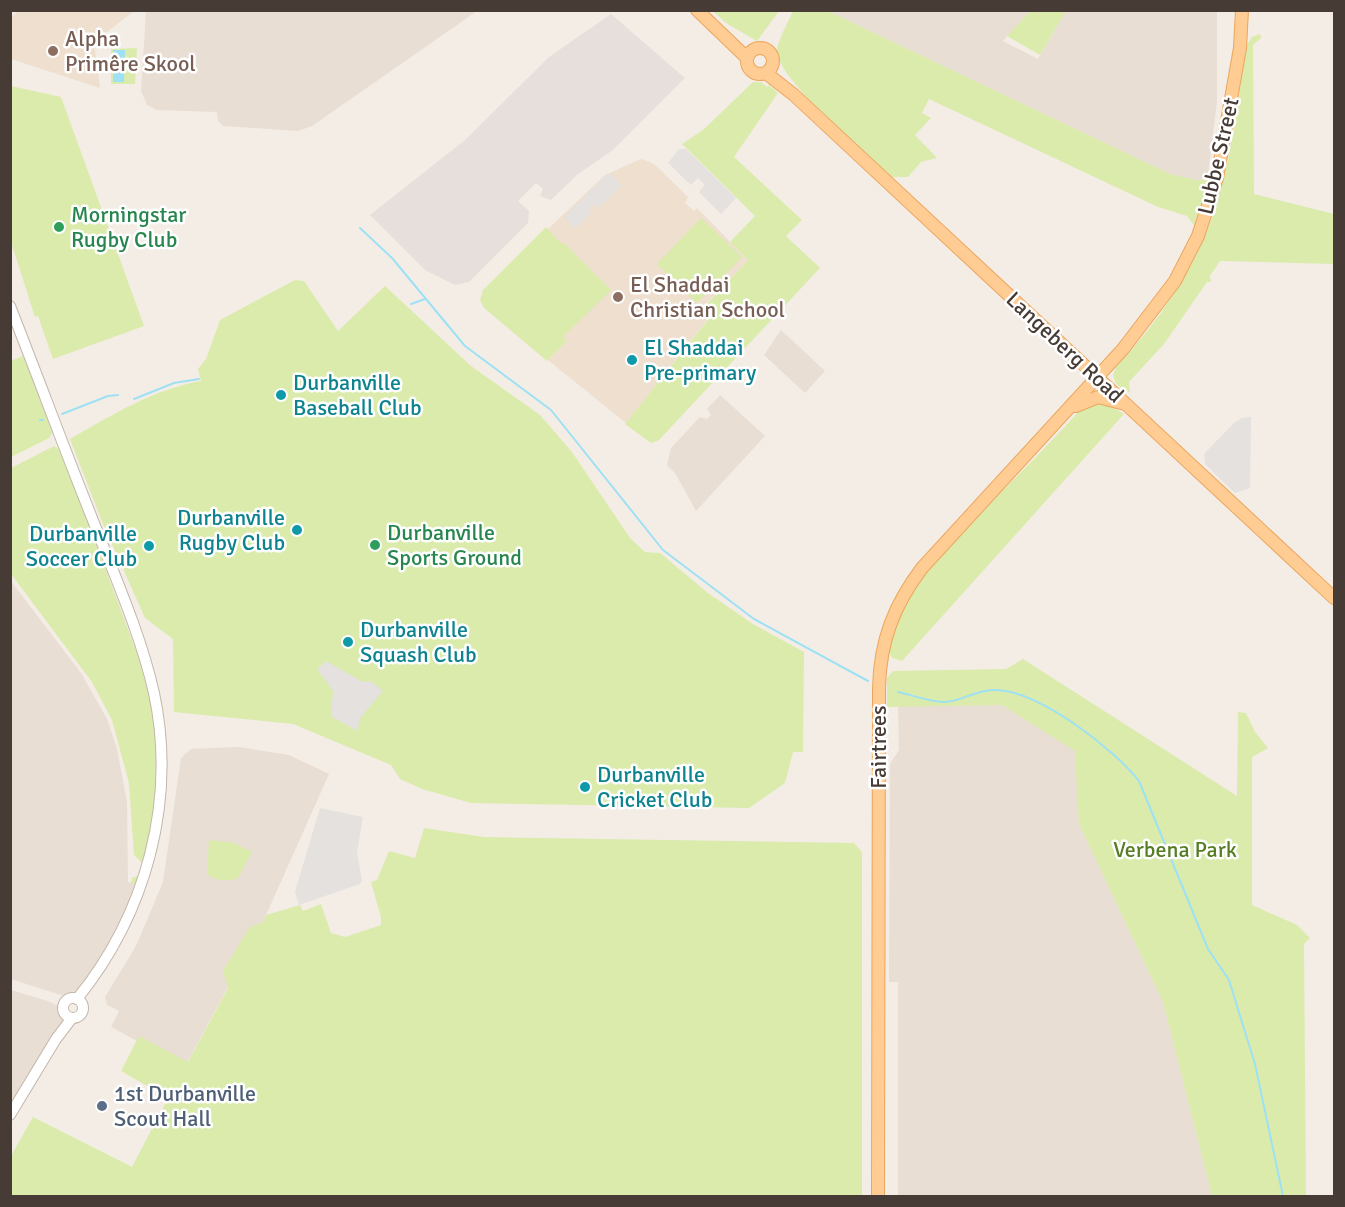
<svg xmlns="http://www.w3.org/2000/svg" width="1345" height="1207" font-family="Signika,sans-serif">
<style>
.residential{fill:#e8ded3}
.industrial{fill:#e6dfdb}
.education{fill:#eedfcf}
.green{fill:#daebac}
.parking{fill:#e4e1de}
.water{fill:#9ee1f4}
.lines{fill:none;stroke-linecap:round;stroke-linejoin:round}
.stream{stroke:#9ee1f4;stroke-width:2}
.minor-casing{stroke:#c3b6ab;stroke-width:12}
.major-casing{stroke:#eba65d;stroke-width:14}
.minor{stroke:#fff;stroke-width:10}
.major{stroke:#ffcc93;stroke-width:12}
.education-dot{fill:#8d6e63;stroke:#fff;stroke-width:2}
.leisure-dot{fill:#2e9e5b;stroke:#fff;stroke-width:2}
.culture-dot{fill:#0f9aa8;stroke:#fff;stroke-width:2}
.service-dot{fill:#5c6f8a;stroke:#fff;stroke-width:2}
.labels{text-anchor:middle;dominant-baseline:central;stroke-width:5;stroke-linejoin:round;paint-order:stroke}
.education-label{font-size:22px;fill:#785e54;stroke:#fff;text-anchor:start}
.street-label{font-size:22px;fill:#473c35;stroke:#fff}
.leisure-label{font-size:22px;fill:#27864d;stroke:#fff;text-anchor:start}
.culture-label{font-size:22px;fill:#0d838f;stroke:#fff;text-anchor:start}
.park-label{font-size:22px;fill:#567c24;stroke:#fff}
.service-label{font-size:22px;fill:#4e5e75;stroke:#fff;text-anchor:start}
</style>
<rect width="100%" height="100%" fill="#f4ede6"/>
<g class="residential">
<polygon points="146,11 146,10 477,11 312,126 298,131 223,126 218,121 217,112 157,110 147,105 141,91"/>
<polygon points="828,11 1030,11 1003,41 1038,59 1066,11 1217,11 1217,102 1208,175 1200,181 1170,174"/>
<polygon points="781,330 825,371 805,393 764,355"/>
<polygon points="720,395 765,436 696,511 675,473 667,466 671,448 700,417 707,419 711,415 707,409"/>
<polygon points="10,580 81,673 107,719 117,749 127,802 128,882 141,885 120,932 73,999 11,979"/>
<polygon points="1002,705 1076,751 1079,824 1163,1002 1212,1196 898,1196 898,982 889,982 890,764 899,750 898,706"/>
<polygon points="239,747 289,755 329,774 263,922 187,1063 140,1037 137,1041 111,1027 119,1011 107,1005 105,997 136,946 163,882 181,758 191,749"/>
<polygon points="11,990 48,1001 63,1009 65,1014 56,1038 11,1115"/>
</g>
<polygon class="industrial" points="611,14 685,78 613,150 578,174 551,200 540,196 543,189 536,183 518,201 529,211 528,223 469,282 455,285 425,270 370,215 465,140 549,57"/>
<g class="education">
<polygon points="19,11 19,10 134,11 94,42 100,88 11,59 11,17"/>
<polygon points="641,159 654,164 688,197 685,203 694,211 697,208 748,260 707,303 714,311 626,423 548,360 567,341 515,290 561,245 548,229 605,175"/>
</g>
<g class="green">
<polygon points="713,11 779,11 757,41 726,23"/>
<path d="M793 11H828L1170 174 1200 181 1211 175 1194 225 1187 216 1158 207 929 99 922 113 931 118 915 135 937 158 921 162 908 177H892C870 157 773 76 777 49 780 36 788 22 793 11Z"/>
<polygon points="1030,11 1066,11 1040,55 1007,36"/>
<path d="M1260 34 1261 38 1253 45 1254 194 1334 214V264L1220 261 1210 276 1211 282H1207L1164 344 1129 382 1130 393 1116 384 1113 375 1116 367C1161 319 1200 262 1218 199 1233 149 1238 96 1247 45L1252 37Z"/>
<polygon points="137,48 135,84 111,84 111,49"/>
<polygon points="753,82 761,82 767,87 769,85 778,93 734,157 802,220 786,236 820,268 659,440 651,443 625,424 714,312 707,304 748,260 730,242 755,216 682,144 703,130"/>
<polygon points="11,86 61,97 144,326 53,359 38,316 35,317 11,242"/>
<polygon points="701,218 742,257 697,303 657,264"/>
<polygon points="546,227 561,244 563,242 611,290 563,337 567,341 547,361 484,308 480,300 483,290"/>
<path d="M295 280 304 281 338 331 385 286 471 366 540 415 572 452 630 538 645 552 660 553 708 593 753 624 804 652 803 752H793L785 783 749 808 471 803 422 789 400 779 391 765 293 724 174 712 173 639 145 618 103 524 70 439C112 415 152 390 201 381L198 369 206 359 220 320Z"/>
<polygon points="23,356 53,432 49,438 11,457 11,361"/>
<path d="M1096 402 1107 404 1124 414 902 661 892 658 889 652C902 585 955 539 1001 492 1030 464 1057 435 1084 406Z"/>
<polygon points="54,446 62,452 139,659 153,710 158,760 150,843 138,884 131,883 132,878 138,876 142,863 134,855 129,783 112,720 92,682 11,574 11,468"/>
<polygon points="1023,659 1237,796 1238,712 1246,713 1255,732 1268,748 1252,757 1252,905 1297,925 1310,938 1304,944 1306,1196 1212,1196 1163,1002 1079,824 1075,751 1002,705 887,707 887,678 893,671 1006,669"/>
<polygon points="424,828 484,837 854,843 862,852 862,1196 11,1196 11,1156 33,1117 132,1167 168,1098 121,1071 139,1036 188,1062 228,988 223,971 249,928 263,922 266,915 300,905 303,911 321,904 331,933 345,937 381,925 381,917 371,882 377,880 389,851 415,858"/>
<path d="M209 840 234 843 252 852 238 878C229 882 214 881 207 874Z"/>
</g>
<g class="parking">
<polygon points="679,149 686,149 736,198 721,214 699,192 705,185 698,178 691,185 668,163"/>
<polygon points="611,174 622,185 599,208 595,204 589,210 591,213 575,228 564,217 605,176"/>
<polygon points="1251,417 1250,488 1235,493 1205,464 1204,454 1234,423 1242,418"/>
<polygon points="326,661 363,682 371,681 383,691 361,717 357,731 331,716 333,691 317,669"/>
<polygon points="320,808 363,817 357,853 362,880 360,884 299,905 295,892"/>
</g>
<polygon class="water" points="113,50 125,50 124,82 113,82"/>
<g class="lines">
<g class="stream">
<polyline points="360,228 392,258 465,346 551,410 663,550 754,619 868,681"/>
<polyline points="411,304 425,299"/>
<polyline points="134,399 174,383 199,379"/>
<polyline points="62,414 108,396 118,395"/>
<polyline points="40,420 43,420"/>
<path d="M898 692C912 695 930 702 944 702 960 702 976 690 993 690 1037 689 1113 748 1139 781L1208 949 1229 980 1255 1064 1283 1196"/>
</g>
<g class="minor-casing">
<g id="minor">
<path d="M10 306C38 377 64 448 92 518 114 574 141 635 154 693 177 801 146 914 77 999"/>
<circle cx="73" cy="1008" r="10"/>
<polyline points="10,1115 56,1039 72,1018"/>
</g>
</g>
<g class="major-casing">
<g id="major">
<polyline points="697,10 747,58"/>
<circle cx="760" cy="61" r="13"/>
<polyline points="766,73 794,95 1334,598"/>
<polyline points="1076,406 1098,397 1125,404"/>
<path d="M878 1196 879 688C880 641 894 605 922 568L1123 349 1175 281 1198 236 1217 178 1240 48 1242 10"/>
</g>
</g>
<use href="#minor" class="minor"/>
<use href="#major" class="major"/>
</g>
<g class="education-dot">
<circle cx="53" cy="51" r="6"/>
<circle cx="618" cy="297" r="6"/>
</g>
<g class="leisure-dot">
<circle cx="59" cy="227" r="6"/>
<circle cx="375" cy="545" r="6"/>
</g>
<g class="culture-dot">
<circle cx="632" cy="360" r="6"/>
<circle cx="281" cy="395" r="6"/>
<circle cx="297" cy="530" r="6"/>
<circle cx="149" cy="546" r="6"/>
<circle cx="348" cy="642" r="6"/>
<circle cx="585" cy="787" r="6"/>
</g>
<circle class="service-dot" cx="102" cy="1106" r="6"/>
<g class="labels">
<g class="education-label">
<text x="65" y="38">Alpha<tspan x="65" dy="25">Primêre Skool</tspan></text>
<text x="630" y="284">El Shaddai<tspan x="630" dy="25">Christian School</tspan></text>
</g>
<g class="street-label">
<text transform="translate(1218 156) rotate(-77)">Lubbe Street</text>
<text transform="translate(1065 347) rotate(43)">Langeberg Road</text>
<text transform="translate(878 747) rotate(-90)">Fairtrees</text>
</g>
<g class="leisure-label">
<text x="71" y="214">Morningstar<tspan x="71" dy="25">Rugby Club</tspan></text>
<text x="387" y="532">Durbanville<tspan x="387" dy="25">Sports Ground</tspan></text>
</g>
<g class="culture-label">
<text x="644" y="347">El Shaddai<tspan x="644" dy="25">Pre-primary</tspan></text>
<text x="293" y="382">Durbanville<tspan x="293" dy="25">Baseball Club</tspan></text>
<text x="285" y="517" text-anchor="end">Durbanville<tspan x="285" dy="25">Rugby Club</tspan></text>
<text x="137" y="533" text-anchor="end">Durbanville<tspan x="137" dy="25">Soccer Club</tspan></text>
<text x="360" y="629">Durbanville<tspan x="360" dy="25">Squash Club</tspan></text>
<text x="597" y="774">Durbanville<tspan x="597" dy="25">Cricket Club</tspan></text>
</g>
<g class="park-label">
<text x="1175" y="849">Verbena Park</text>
</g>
<g class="service-label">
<text x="114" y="1093">1st Durbanville<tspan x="114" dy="25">Scout Hall</tspan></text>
</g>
</g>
<rect width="1345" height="1207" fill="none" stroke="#473c35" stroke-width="24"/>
</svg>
